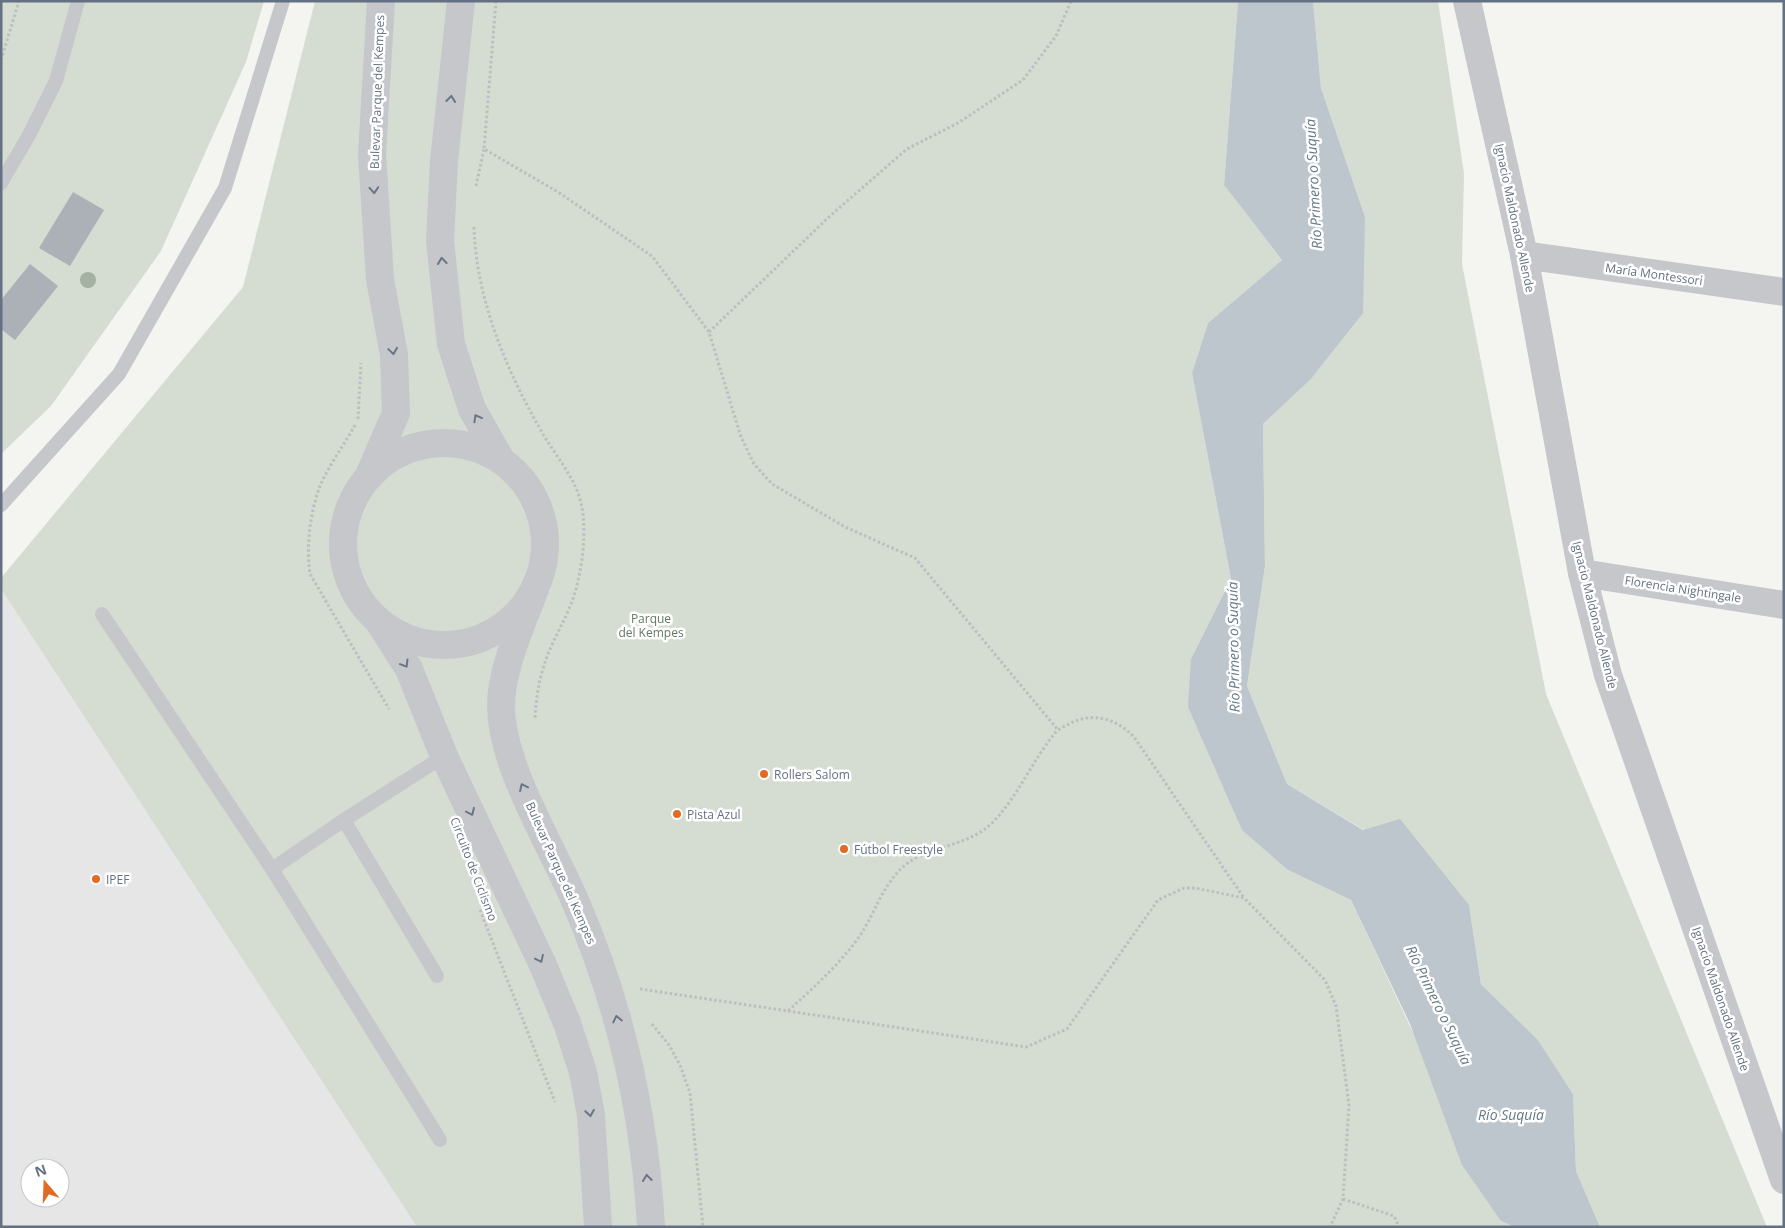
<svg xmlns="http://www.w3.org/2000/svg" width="1785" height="1228" font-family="'Open Sans',sans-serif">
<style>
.built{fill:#e5e6e5;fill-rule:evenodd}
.green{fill:#d5dcd2}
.water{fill:#bdc6cc}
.building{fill:#abb1b7}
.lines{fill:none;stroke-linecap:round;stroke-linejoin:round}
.path{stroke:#bcbec0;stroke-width:3;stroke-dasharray:2.5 2.5;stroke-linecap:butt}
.lane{stroke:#c5c7cb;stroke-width:14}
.street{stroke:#c5c7cb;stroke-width:28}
.tree{fill:#a5b1a3}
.oneway{stroke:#697586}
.poi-dot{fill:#e16a25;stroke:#fff;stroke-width:2}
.labels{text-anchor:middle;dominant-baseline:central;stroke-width:5;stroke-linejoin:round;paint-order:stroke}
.street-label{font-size:12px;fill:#647182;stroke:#fff}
.park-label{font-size:12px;fill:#647963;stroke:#fff}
.poi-label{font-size:12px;fill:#647182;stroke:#fff;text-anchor:start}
.water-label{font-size:14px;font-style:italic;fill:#647986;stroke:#fff}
</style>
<rect width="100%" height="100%" fill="#f4f5f1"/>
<path class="built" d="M1 589 417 1227H1ZM30 1168H60V1198H30Z"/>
<g class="green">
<polygon points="1,1 264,1 246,62 161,251 51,406 1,454"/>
<polygon points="315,1 1238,1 1224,185 1282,260 1208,323 1192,373 1231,579 1191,659 1288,870 1351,900 1501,1221 1515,1227 417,1227 1,589 1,578 243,287"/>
<polygon points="1313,1 1438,1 1464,173 1462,264 1546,694 1767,1227 1600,1227 1576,1171 1573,1094 1538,1040 1481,984 1469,905 1364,830 1287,784 1247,686 1265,566 1263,424 1310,380 1365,217 1321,88"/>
</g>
<polygon class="water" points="1238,1 1313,1 1321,88 1365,217 1363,313 1310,380 1263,424 1265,566 1247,686 1287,784 1363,830 1400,819 1469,905 1481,984 1538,1040 1573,1094 1576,1171 1600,1227 1515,1227 1501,1221 1462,1165 1410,1024 1351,900 1288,870 1242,830 1188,707 1191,659 1231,579 1192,373 1208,323 1282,260 1224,185"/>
<g class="building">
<polygon points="73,192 104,210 70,266 39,248"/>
<polygon points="30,264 58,286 15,340 1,329 1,300"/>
</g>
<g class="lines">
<g class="path">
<polyline points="496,1 484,149 558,192 652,256 709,332 741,437 754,464 772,484 845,527 915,558 1058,730"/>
<polyline points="1,60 19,1"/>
<polyline points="476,186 484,149"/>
<path d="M474 227C476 297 505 367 539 427 555 457 579 479 583 514 586 542 581 578 571 604 563 625 550 644 544 666 538 683 536 701 535 719"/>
<polyline points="709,332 831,215 907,149 958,123 1023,80 1056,36 1071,1"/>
<polyline points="358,419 361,363"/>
<path d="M355 425C344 445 329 465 320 486 310 513 306 546 310 574L389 709"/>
<polyline points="480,910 555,1102"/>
<path d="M640 989 788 1011C813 988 839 965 859 937 875 914 881 887 903 867 928 844 968 848 993 822 1019 795 1033 759 1056 732 1060 728 1065 726 1069 724 1093 711 1117 719 1134 737L1244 898"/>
<polyline points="788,1011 1026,1047 1067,1029 1158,900 1184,888 1195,888 1244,898 1325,980 1336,1006 1349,1105 1343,1199 1330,1227"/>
<polyline points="652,1024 669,1045 680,1065 690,1093 703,1227"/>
<polyline points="1343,1199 1394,1216 1399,1227"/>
</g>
<g class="lane">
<polyline points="1,183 29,135 56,81 78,1"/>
<polyline points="1,505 119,374 225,188 283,1"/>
<polyline points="102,614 272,869 440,1140"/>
<polyline points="344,820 437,976"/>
<polyline points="272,869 344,820 444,756"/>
</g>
<g class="street">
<polyline points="461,1 444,161 440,241 451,344 472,409 501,460"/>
<polyline points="1467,1 1524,255 1582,573 1608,675 1784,1180"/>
<polyline points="1524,255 1784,292"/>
<circle cx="444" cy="544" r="101"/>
<polyline points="370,473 396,413 394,355 380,279 372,154 381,1"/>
<polyline points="1582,573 1784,605"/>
<path d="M537 583C524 620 501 667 501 706 501 766 553 848 576 903 620 1005 645 1116 651 1227"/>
<polyline points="379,622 409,669 444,756 543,965 567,1023 583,1072 591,1115 598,1227"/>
</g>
</g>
<circle class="tree" cx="88" cy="280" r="8"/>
<defs><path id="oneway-chevron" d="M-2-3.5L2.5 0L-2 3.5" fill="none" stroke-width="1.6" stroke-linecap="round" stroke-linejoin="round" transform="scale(1.25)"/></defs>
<g class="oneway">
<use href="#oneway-chevron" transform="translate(451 99) rotate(-84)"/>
<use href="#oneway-chevron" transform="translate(374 190) rotate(86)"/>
<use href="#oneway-chevron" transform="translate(442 261) rotate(-96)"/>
<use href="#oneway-chevron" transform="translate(393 351) rotate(82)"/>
<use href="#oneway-chevron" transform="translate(477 418) rotate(-119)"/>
<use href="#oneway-chevron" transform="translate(405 664) rotate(59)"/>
<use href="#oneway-chevron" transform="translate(523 787) rotate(-115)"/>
<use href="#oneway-chevron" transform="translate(471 812) rotate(65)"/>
<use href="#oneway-chevron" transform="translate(540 959) rotate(65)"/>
<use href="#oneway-chevron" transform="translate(617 1019) rotate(-103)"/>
<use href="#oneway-chevron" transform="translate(590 1113) rotate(81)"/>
<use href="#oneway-chevron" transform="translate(647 1178) rotate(-97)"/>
</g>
<g class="poi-dot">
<circle cx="764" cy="774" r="5"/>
<circle cx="677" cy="814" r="5"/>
<circle cx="844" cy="849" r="5"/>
<circle cx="96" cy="879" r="5"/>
</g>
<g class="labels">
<g class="street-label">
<text transform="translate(377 92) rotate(-88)">Bulevar Parque del Kempes</text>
<text transform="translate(1515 218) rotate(78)">Ignacio Maldonado Allende</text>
<text transform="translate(1654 274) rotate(8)">María Montessori</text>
<text transform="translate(1683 589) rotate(9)">Florencia Nightingale</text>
<text transform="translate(1595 615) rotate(76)">Ignacio Maldonado Allende</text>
<text transform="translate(474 869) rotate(69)">Circuito de Ciclismo</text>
<text transform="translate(561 873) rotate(66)">Bulevar Parque del Kempes</text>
<text transform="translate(1721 999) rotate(71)">Ignacio Maldonado Allende</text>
</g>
<g class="park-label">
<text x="651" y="618">Parque<tspan x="651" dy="14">del Kempes</tspan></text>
</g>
<g class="poi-label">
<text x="774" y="774">Rollers Salom</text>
<text x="687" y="814">Pista Azul</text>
<text x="854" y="849">Fútbol Freestyle</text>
<text x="106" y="879">IPEF</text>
</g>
<g class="water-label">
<text transform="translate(1313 184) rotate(-93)">Río Primero o Suquía</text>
<text transform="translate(1233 647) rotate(-91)">Río Primero o Suquía</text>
<text transform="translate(1439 1005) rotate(64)">Río Primero o Suquía</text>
<text x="1511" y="1114">Río Suquía</text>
</g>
</g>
<rect width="1785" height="1228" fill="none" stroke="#647182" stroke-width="5"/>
<g transform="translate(45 1183) rotate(341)"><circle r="24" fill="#ffffff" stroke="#c1c6cd"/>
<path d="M0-4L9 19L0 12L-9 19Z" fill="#e16a25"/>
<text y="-8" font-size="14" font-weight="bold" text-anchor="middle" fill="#647182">N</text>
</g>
</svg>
